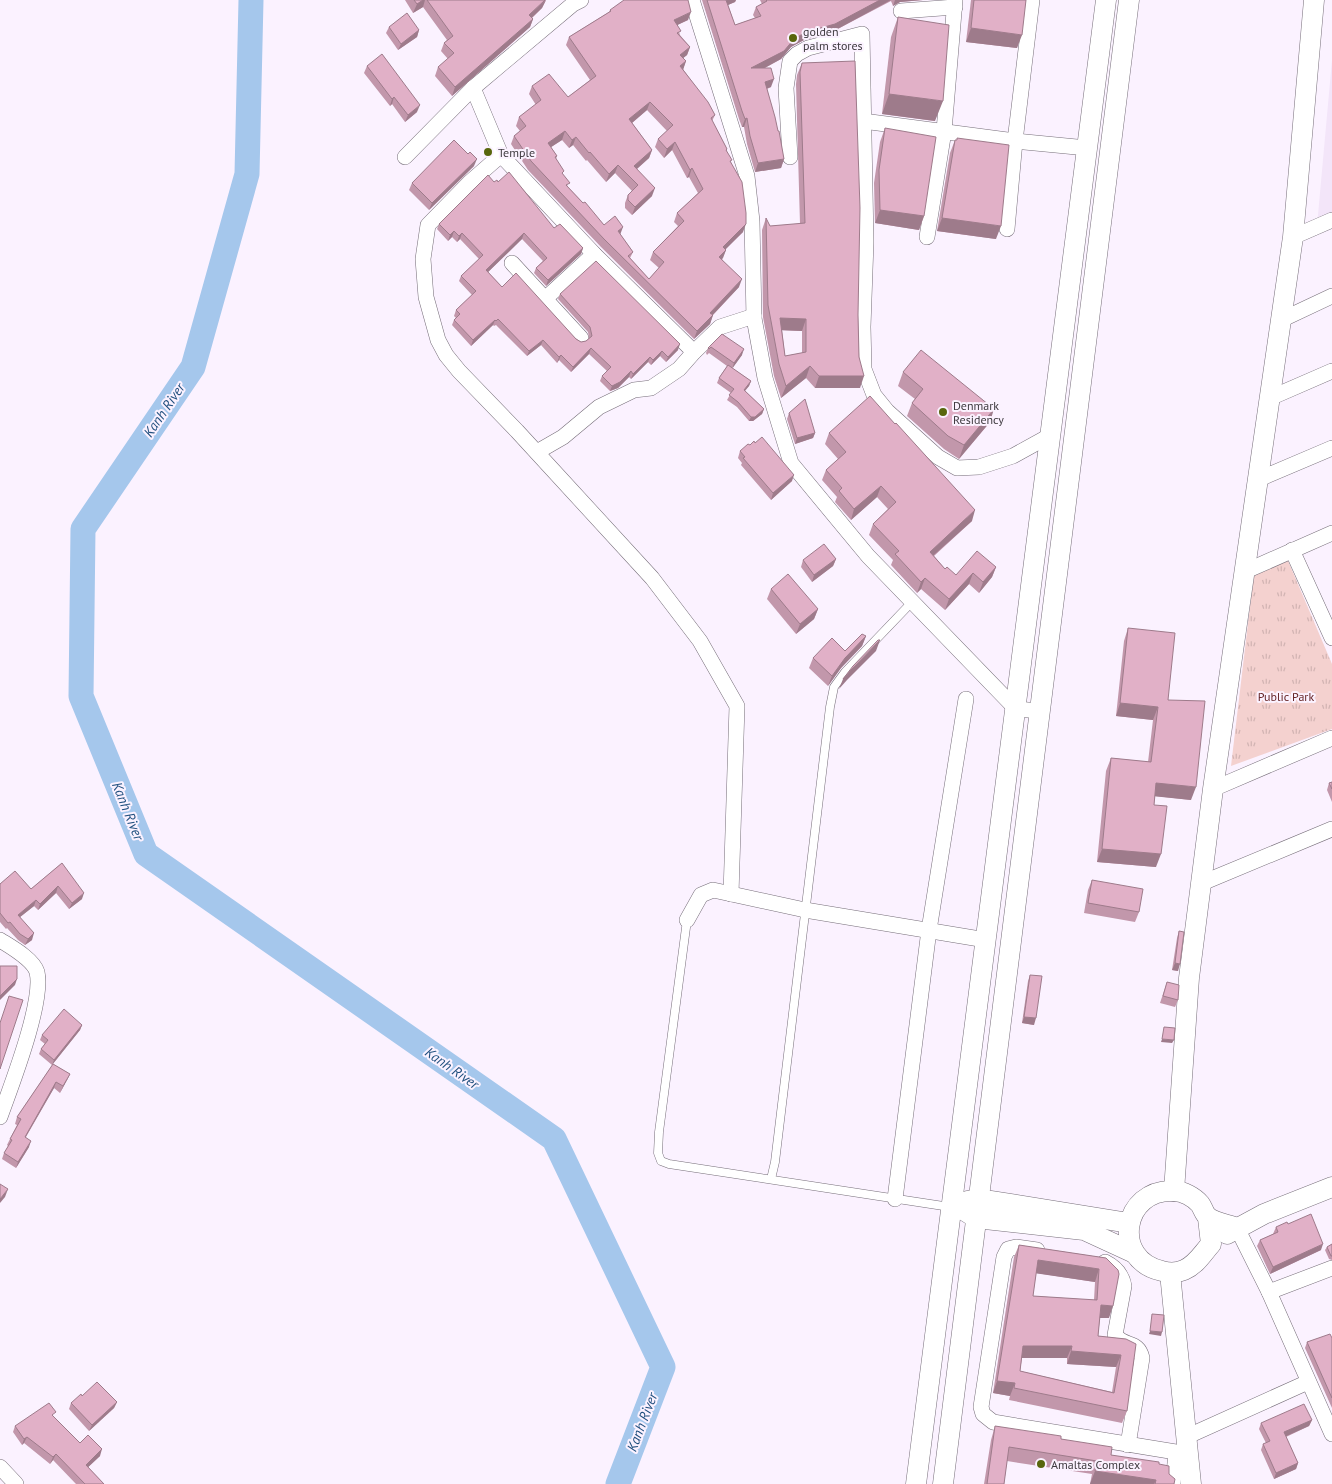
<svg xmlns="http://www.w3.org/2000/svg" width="1332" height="1484" font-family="'PT Sans',sans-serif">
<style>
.built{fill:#f3e5f9}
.grass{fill:url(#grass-tufts)}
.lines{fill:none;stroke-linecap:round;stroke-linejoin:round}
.river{stroke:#a5c7ec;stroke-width:25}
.service-casing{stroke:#766e79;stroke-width:9}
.minor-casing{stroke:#766e79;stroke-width:16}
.tertiary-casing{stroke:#766e79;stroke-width:21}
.service{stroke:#fff;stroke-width:8}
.minor{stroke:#fff;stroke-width:15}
.tertiary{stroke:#fff;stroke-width:20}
.wall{fill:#c297ab;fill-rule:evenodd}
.shaded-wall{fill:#9e7b8b}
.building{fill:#e1b0c7;stroke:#9e7b8b;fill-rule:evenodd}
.poi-dot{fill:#58660c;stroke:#fbf2ff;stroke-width:2}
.labels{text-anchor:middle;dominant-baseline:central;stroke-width:4;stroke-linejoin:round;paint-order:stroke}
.poi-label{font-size:12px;fill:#3e3a3f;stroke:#fbf2ff;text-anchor:start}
.park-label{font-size:12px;fill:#662527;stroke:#fbf2ff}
.water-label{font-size:14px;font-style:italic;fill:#21507f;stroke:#fbf2ff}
</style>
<defs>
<pattern id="grass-tufts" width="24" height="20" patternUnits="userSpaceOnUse" patternTransform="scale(1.25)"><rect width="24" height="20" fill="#f4d1cf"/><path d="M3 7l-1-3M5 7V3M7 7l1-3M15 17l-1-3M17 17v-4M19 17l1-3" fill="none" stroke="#d2b4b3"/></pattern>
</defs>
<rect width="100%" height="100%" fill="#fbf2ff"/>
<polygon class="built" points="1332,60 1332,219 1317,226"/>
<polygon class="grass" points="1286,556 1332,664 1332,729 1231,766 1254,573"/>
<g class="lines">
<polyline class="river" points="251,0 247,174 193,367 83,529 81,696 146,854 554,1139 663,1367 618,1484"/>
<g class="service-casing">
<g id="service">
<polyline points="687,920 659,1132 658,1153 661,1161 669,1164 950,1207"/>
<polyline points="771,1179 775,1162 830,707 834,687 845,672 913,601"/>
</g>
</g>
<g class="minor-casing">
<g id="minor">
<polyline points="692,0 747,176 752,221 754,318 765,378 791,463 868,556 1016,709 1040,711"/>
<polyline points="901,11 955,7"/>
<polyline points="473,88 501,155 594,254 694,352 720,327 754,316"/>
<polyline points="863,121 1015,141 1087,148"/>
<polyline points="501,155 469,183 428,225 423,259 426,297 438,340 446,355 459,371 517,431 652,578 700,641 737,706 731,894"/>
<polyline points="405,157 473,88 573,4 581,0"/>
<polyline points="790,157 786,88 790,61 797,54 808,48 862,34 866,242 863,327 864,369 874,395 887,411 938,457 957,468 979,467 1013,456 1051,435"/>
<polyline points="1007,229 1015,141 1032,0"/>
<polyline points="927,237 944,131 955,0"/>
<polyline points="1293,237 1332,220"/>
<polyline points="512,263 581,338"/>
<polyline points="546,298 594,254"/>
<polyline points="1281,320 1332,296"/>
<polyline points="1270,398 1332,371"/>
<polyline points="537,452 563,437 599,407 634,390 651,388 679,369 694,352"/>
<polyline points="1259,479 1332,448"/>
<polyline points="1292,550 1332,638"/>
<polyline points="1246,571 1332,533"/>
<polyline points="1213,789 1332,738"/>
<polyline points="1202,883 1332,829"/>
<polyline points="687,920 701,895 713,890 805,910 986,940"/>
<path d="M0 940C11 947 33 959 37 972 44 1002 11 1086 0 1117"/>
<polyline points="895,1199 929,930 966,699"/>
<polyline points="1237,1228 1269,1292 1332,1434"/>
<polyline points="1037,1250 1016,1247 1008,1249 1004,1257 981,1407 983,1414 993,1422 1188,1454"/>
<path d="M1105 1262C1115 1267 1122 1274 1124 1286L1115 1335C1125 1348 1138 1340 1142 1358L1128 1445"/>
<polyline points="1269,1292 1332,1268"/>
<polyline points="1186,1437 1308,1382"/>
<polyline points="0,1467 16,1484"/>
<polyline points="1173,1484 1176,1453"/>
</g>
</g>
<g class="tertiary-casing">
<g id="tertiary">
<polyline points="1174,1191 1189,978 1213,789 1293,237 1314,0"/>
<polyline points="967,1201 979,1199 1129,1223"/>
<polyline points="965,1211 976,1218 1084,1230 1134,1253"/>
<path d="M1208 1218 1211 1244C1202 1254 1196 1265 1184 1270 1177 1273 1169 1273 1162 1271 1111 1260 1122 1188 1174 1191 1183 1191 1194 1197 1200 1204 1203 1208 1204 1214 1208 1217 1213 1222 1230 1225 1237 1228"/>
<polyline points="1227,1234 1264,1214 1332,1187"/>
<polyline points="1170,1273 1191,1484"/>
<polyline points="916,1484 1106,0"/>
<polyline points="943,1484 1129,0"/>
</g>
</g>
<use href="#service" class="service"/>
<use href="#minor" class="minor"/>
<use href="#tertiary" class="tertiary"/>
</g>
<g class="wall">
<polygon points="405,0 546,0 542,8 532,18 533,19 530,27 452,96 435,76 438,67 448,59 441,51 444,43 447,40 423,7 413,13"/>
<polygon points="702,0 736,0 735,2 728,5 735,25 755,18 753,15 756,7 762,4 760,0 923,0 900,2 893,6 891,1 832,32 804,40 791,47 781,59 765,68 771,87 767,89 784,159 781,168 755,172 747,144 744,127 742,127 739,119"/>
<polygon points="971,0 1026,0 1017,48 966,42"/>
<path d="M610 10 688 20 677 25 680 35 690 47 687 55 683 58 686 61 683 69 715 115 712 121 727 149V152L731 162 743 232 725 249 726 250 722 259 739 287 713 315 710 324 694 339 601 247 528 170 511 144 514 136 520 131 516 126 519 117 536 105 529 94 532 86 568 97 590 80 566 45 569 37 609 12ZM647 110 667 131 658 139 655 147 664 158 672 150 687 178 689 177 698 193 677 213 674 222 678 226 653 252 650 260 659 268 649 279 630 258 633 252 620 234 604 225 568 187 556 159 557 156 551 147 562 140 569 148 573 145 586 161 587 160 606 182 615 173 632 191 628 195 625 203V208L632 215 652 196 637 169 649 158 652 150 632 123Z"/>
<polygon points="898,17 935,121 882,114 891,37"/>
<polygon points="389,27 419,30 417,37 398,50 386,33"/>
<path d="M802 63 858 315 860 388H815L806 378 781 398 774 376 763 317 762 230 766 218 770 226 800 224 796 84 797 75ZM782 330 802 331V353L785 356Z"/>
<polygon points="367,66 417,112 405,122 392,104 390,106 364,73"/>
<polygon points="885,128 924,216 919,230 875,223 874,183 880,142"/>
<polygon points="955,140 996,239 937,231 950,153"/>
<polygon points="474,166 429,210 409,190 412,183"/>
<polygon points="494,182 554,228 583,248 581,254 546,286 534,273 536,268 543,261 522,239 488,272 502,287 581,342 586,341 589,338 588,332 558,299 560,294 678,350 666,362 660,356 651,365 648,362 631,379 629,377 618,388 610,391 600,381 602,376 607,371 589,354 571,372 559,360 557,363 541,345 527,356 496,325 494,326 493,325 471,346 452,325 454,320 456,318 454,316 456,310 472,295 459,281 461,276 479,259 460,239 457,242 452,237 448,241 437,229 439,224"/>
<polygon points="722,334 742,355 732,368 751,381 749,386 745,391 764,409 762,414 753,421 749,421 737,407 727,400 731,393 717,383 719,378 727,366 709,353 707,355 706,353 708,348"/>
<polygon points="903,372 990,422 959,459 944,449 907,416 912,403 915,399 898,386"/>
<polygon points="789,413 815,433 813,438 795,444 787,419"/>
<polygon points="829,433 972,521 934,556 945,569 956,575 996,567 992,577 979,593 969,584 945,610 921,589 917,593 891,565 893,560 869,535 873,524 888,509 877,497 851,520 835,502 837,497 822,480 826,470 838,459 825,444"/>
<polygon points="740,451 792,481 771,500 741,465 742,463 738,458"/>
<polygon points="836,559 833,566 812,582 801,567 803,560"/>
<polygon points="771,589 818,609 814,619 796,634 767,599"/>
<polygon points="1128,628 1168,700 1191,800 1155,796 1154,805 1156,867 1097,862 1106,771 1111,758 1148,762 1153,720 1116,716 1124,641"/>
<polygon points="866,636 862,646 841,668 828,686 809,668 813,658 845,651"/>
<polygon points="1332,782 1332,802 1327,790 1329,783"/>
<polygon points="62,863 82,899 69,909 56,893 38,910 34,906 20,917 32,940 25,945 18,940 7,928 6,929 0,922 0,884 31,889"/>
<polygon points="1092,880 1139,912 1135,922 1084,913 1088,890"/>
<polygon points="1179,931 1178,971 1172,970 1177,938"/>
<polygon points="1030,975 1034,1025 1022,1023 1028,981"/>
<polygon points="1167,982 1178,1000 1175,1007 1160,1003"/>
<polygon points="82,1025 80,1030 52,1065 39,1054 41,1049 45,1044 40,1040 42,1035"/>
<polygon points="53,1064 70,1074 67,1080 60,1093 54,1088 26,1137 29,1147 16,1168 2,1159 4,1153 8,1146 7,1145 17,1125 15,1124 17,1117"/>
<polygon points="1276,1227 1321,1250 1270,1274 1257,1246 1260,1240 1273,1234"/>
<polygon points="1332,1244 1332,1260 1329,1259 1325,1250 1327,1247"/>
<path d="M1019 1245 1106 1258 1109 1318H1100L1098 1336 1126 1339 1127 1411 1122 1423 1009 1400 1010 1396 993 1393 1014 1257ZM1036 1273 1095 1282 1094 1300 1033 1296ZM1022 1358H1067V1364L1116 1367 1112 1392 1020 1371Z"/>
<polygon points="1332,1338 1332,1408 1305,1348 1307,1342"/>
<polygon points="82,1396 117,1402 114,1408 89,1431 69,1409 71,1403"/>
<polygon points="54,1417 80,1443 100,1456 88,1467 104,1484 76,1484 53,1460 50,1464 24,1443 22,1445 13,1432 15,1426"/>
<polygon points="1312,1420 1309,1426 1286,1437 1298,1463 1296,1469 1274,1479 1261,1450 1263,1444 1266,1443 1259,1429 1261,1423"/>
<polygon points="995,1426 1061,1439 1111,1455 1159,1464 1169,1474 1174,1484 1090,1484 1092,1474 1007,1461 1004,1484 984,1484 991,1440"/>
</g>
<g class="shaded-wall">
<polygon points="423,0 425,0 423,7 413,13 417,4"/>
<polygon points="546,0 542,8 526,23 529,15"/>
<polygon points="725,0 736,0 735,2 723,7"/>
<polygon points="880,0 891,0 832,32 804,40 791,47 781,59 748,77 751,68 794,39 806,32"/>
<polygon points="895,0 923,0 900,2 893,6"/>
<polygon points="691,12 688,20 671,28 674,20"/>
<polygon points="533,19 530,27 452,96 455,87"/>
<polygon points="971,28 1022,35 1017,48 966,42"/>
<polygon points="419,30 417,37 398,50 401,44"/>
<polygon points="690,47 687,55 677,63 680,55"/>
<polygon points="686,61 683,70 680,66"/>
<polygon points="774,79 771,87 762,90 765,82"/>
<polygon points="889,94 943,101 935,121 882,114"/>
<polygon points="394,97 392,104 390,106 392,99"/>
<polygon points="650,102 647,110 626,128 629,119"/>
<polygon points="420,105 417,112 405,122 408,115"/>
<polygon points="747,118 744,127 742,127 745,119"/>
<polygon points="565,131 562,140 545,151 548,143"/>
<polygon points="576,137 573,145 569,148 572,140"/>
<polygon points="675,142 672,150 664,158 667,149"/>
<polygon points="652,150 649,158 631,174 634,166"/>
<polygon points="477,159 474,166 429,210 432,203"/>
<polygon points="784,159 781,168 755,172 758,163"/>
<polygon points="618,165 615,173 606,182 609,174"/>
<polygon points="692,168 689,177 687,178 690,170"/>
<polygon points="655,188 652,196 632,215 635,207"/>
<polygon points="880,210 924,216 919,230 875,223"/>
<polygon points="942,218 1001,226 996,239 937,231"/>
<polygon points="746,224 743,232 720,255 723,247"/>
<polygon points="623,227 620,235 618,231"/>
<polygon points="454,231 452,237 448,241 450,235"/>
<polygon points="462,233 460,239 457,242 459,236"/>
<polygon points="524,233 522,239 484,276 486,270"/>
<polygon points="583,248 581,254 546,286 548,280"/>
<polygon points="726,250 723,258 716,265 719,257"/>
<polygon points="742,279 739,287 707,321 710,313"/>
<polygon points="713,315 710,324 694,339 697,331"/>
<polygon points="780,318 806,319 802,331 775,330"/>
<polygon points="495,320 493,325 471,346 473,340"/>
<polygon points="543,340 541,345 527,356 529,351"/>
<polygon points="680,344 678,350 666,362 668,357"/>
<polygon points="591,348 589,354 571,372 573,367"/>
<polygon points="744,349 742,355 732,369 734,363"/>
<polygon points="662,351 660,356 651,365 653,360"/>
<polygon points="561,355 559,360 557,363 559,357"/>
<polygon points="650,357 648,362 631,379 633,374"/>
<polygon points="810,366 806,378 781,398 786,386"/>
<polygon points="631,371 629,377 618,388 610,391 612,386"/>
<polygon points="819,376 864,376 860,388 815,388"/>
<polygon points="751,381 749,386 742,394 744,390"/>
<polygon points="764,409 762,414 753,421 749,421 751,417"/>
<polygon points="994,409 990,422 959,459 964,445"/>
<polygon points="815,433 813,438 795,444 797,438"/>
<polygon points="794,475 792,481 771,500 773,493"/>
<polygon points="881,486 877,497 851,520 854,509"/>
<polygon points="975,510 972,521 926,562 930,552"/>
<polygon points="836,559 833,566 812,582 814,575"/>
<polygon points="996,567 992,577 979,593 983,582"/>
<polygon points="973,573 969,584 945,610 949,599"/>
<polygon points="925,578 921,589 917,593 921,582"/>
<polygon points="818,609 814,619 796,634 800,624"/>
<polygon points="866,636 862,646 841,668 828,686 832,676 845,658"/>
<polygon points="880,640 876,651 847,680 839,689 843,679 851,670"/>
<polygon points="1120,703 1158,707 1153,720 1116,716"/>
<polygon points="1156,783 1196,787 1191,800 1152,796"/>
<polygon points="1102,849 1161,854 1156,867 1097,862"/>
<polygon points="58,886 56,893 38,910 40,904"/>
<polygon points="84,893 82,899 69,909 72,903"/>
<polygon points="36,900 34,906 15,921 18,915"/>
<polygon points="34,933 32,940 25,945 28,939"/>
<polygon points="1175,963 1180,964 1178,971 1172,970"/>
<polygon points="17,979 15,985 0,1000 0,996"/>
<polygon points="1024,1017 1036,1018 1034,1025 1022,1023"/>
<polygon points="82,1025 80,1030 52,1065 54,1060"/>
<polygon points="1162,1039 1174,1040 1172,1043 1161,1042"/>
<polygon points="70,1074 67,1080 60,1093 63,1086"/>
<polygon points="56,1082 54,1088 22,1143 25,1137"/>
<polygon points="31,1141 29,1147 16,1168 18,1162"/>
<polygon points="8,1189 5,1197 0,1203 0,1199"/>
<polygon points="1323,1244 1321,1250 1270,1274 1273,1267"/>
<polygon points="1038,1260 1099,1269 1095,1282 1034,1273"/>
<polygon points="1101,1305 1113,1306 1109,1318 1096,1318"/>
<polygon points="1150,1331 1162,1332 1161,1336 1149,1334"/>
<polygon points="1023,1346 1072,1346 1067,1358 1019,1358"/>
<polygon points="1071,1351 1121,1355 1116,1367 1067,1364"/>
<polygon points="997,1381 1015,1383 1010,1396 993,1393"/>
<polygon points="117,1402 114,1408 89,1431 92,1425"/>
<polygon points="1312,1420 1309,1426 1282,1438 1284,1432"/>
<polygon points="27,1437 24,1443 22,1445 24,1439"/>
<polygon points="102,1449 100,1456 83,1472 86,1465"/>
<polygon points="56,1454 53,1460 50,1464 53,1457"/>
<polygon points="1298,1463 1296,1469 1274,1479 1276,1473"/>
<polygon points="1095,1471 1156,1480 1154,1484 1090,1484"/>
</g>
<g class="building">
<polygon points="414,0 423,0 417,4"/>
<polygon points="427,0 545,0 529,15 533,19 455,87 438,67 454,53 444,43 453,36"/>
<path d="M624 0H688L691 12 674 20 681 31 677 33 690 47 680 55 686 61 680 66 708 102 715 115 711 118 727 149 726 150 732 160 730 161 742 182 746 213V224L723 247 726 250 719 257 742 279 710 313 713 315 697 331 604 239 531 161 514 136 526 126 519 117 541 100 532 86 549 74 568 97 596 76 569 37 611 11 610 10ZM650 102 673 125 658 139 667 149 675 142 690 170 692 168 703 189 677 213 684 221 653 252 664 262 649 279 628 256 633 252 618 231 623 227 615 216 604 225 585 202 583 203 566 185 570 183 562 173 564 171 555 157 557 156 548 143 565 131 572 140 576 137 589 153 590 152 609 174 618 165 638 185 628 195V200L635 207 655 188 634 166 652 150 629 119Z"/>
<polygon points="707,0 726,0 735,25 761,16 756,7 767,1 766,0 880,0 835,24 806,32 794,39 784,51 751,68 771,68 774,79 765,82 775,117 778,131 779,131 784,159 758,163 750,136 747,118 745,119 742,111"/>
<polygon points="974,0 1026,0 1022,35 971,28"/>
<polygon points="407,13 419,30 401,44 389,27"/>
<polygon points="898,17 949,25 943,101 889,94"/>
<polygon points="382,54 420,105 408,115 394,97 392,99 367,66"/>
<path d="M855 61 860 208 858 315 859 357 864 376H819L810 366 786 386 779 364 768 305 766 218 770 226 805 223 800 72 802 63ZM780 318 806 319V352L785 356Z"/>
<polygon points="885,128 936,137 924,216 880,210 879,170"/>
<polygon points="957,138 1009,145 1001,226 942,218 955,140 957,140"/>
<polygon points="454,140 468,154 470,152 477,159 432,203 412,183"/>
<polygon points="509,172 554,228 560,224 583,248 548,280 536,268 547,258 524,233 486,270 502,287 516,273 576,339 581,342 586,341 592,336 590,327 560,294 596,261 680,344 668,357 662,351 653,360 650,357 633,374 631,371 620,382 612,386 602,376 611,367 591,348 573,367 561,355 559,357 543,340 529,351 498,319 496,321 495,320 473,340 454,320 460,314 456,310 476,291 461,276 483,255 462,233 459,236 454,231 450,235 439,224 488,175 494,182 497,180 498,182"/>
<polygon points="722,334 744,349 734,363 711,347 709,349 708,348"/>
<polygon points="921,350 994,409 964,445 948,436 912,403 923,389 903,372"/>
<polygon points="728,365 751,381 744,390 764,409 755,417 751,417 738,402 729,395 734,389 719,378"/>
<polygon points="870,396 895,424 896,423 975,510 930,552 945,569 947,567 956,575 977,551 996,567 983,582 973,573 949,599 925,578 921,582 895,554 899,551 873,524 896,502 881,486 854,509 839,491 842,488 826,470 846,452 829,433"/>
<polygon points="805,399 815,433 797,438 789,413"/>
<polygon points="762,437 794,475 773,493 743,458 745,457 740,451 748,444 750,445 754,441 755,443"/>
<polygon points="824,544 836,559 814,575 803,560"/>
<polygon points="788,574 818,609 800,624 771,589"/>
<polygon points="1128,628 1175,633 1168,700 1205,701 1196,787 1156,783 1154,805 1167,806 1161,854 1102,849 1111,758 1151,762 1158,707 1120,703"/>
<polygon points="862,634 866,636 845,658 832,676 813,658 832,638 845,651"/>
<polygon points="878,640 880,640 851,670 843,679 853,666"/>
<polygon points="1332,782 1332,789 1329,783"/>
<polygon points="62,863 84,893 72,903 58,886 40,904 36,900 18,915 34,933 28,939 20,934 10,922 8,923 0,913 0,884 15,871 31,889"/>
<polygon points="1092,880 1143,889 1139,912 1088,903"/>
<polygon points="1179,931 1184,932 1180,964 1175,963"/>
<polygon points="0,966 17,966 17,979 0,996"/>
<polygon points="1030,975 1042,976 1036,1018 1024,1017"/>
<polygon points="1167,982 1179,985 1178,1000 1163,996"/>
<polygon points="9,996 23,1000 0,1069 0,1023"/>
<polygon points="64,1009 82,1025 54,1060 41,1049 48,1040 42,1035"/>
<polygon points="1164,1027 1175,1028 1174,1040 1162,1039"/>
<polygon points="53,1064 70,1074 63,1086 56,1082 25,1137 31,1141 18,1162 4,1153 12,1140 10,1139 21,1119 17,1117"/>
<polygon points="0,1184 8,1189 0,1199"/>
<polygon points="1311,1214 1323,1244 1273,1267 1260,1240 1278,1232 1276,1227 1287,1222 1288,1224"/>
<polygon points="1332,1244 1332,1256 1331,1256 1327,1247"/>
<path d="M1019 1245 1106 1258 1118 1270 1119 1274 1113 1306 1101 1305 1098 1336 1126 1339 1136 1344 1127 1411 1014 1388 1015 1383 997 1381ZM1038 1260 1099 1269 1097 1300 1033 1296ZM1023 1346H1072L1071 1351 1121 1355 1114 1393 1020 1371Z"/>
<polygon points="1152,1314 1164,1315 1162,1332 1150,1331"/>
<polygon points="1330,1334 1332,1338 1332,1398 1307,1342"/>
<polygon points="97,1382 117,1402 92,1425 71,1403 81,1394 82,1396"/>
<polygon points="49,1403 56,1412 52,1415 80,1443 88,1435 102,1449 86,1465 104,1484 85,1484 56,1454 53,1457 27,1437 24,1439 15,1426"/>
<polygon points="1304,1404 1312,1420 1284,1432 1298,1463 1276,1473 1263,1444 1270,1441 1261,1423"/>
<polygon points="995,1426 1061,1436 1061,1439 1112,1447 1111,1455 1159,1462 1159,1464 1169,1466 1169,1474 1175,1479 1174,1484 1155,1484 1156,1480 1095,1471 1097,1461 1009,1447 1004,1484 987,1484"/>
</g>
<g class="poi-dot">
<circle cx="793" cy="38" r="5"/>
<circle cx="488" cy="152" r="5"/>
<circle cx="943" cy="412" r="5"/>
<circle cx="1041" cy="1464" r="5"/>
</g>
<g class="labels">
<g class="poi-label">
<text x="803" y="31">golden<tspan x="803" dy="14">palm stores</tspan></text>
<text x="498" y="152">Temple</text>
<text x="953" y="405">Denmark<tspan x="953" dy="14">Residency</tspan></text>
<text x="1051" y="1464">Amaltas Complex</text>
</g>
<g class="park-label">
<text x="1286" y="696">Public Park</text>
</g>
<g class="water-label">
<text transform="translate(164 410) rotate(-56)">Kanh River</text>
<text transform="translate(128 811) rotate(68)">Kanh River</text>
<text transform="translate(452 1068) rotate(35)">Kanh River</text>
<text transform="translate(642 1422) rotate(-69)">Kanh River</text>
</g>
</g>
</svg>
